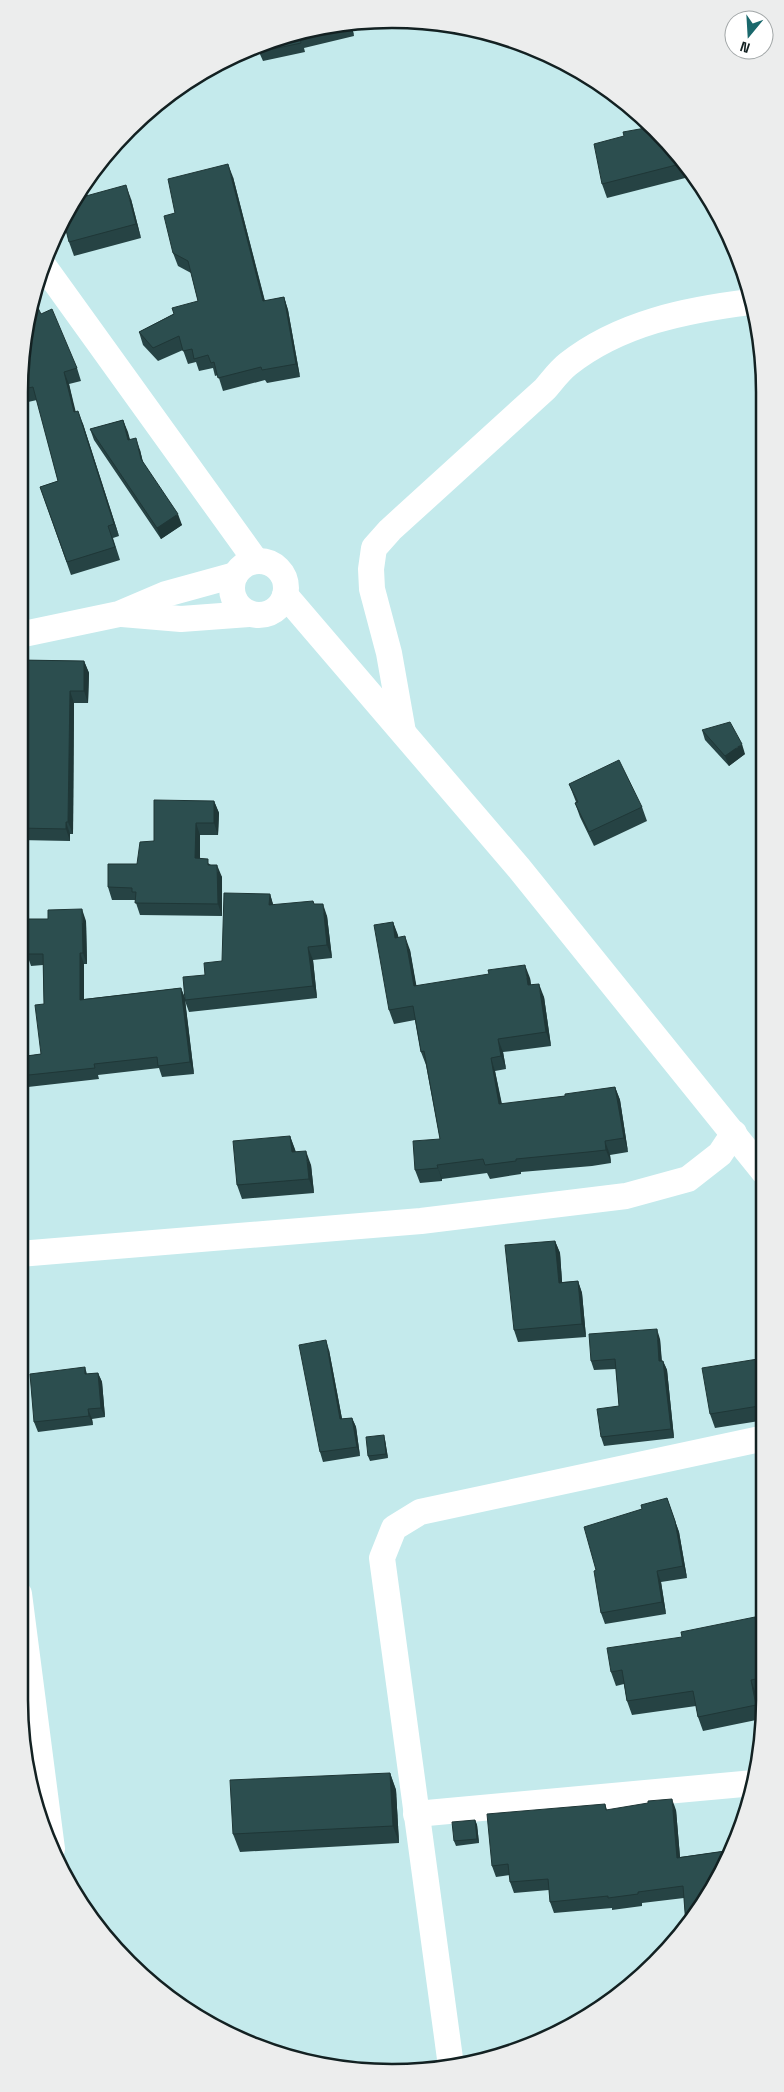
<svg xmlns="http://www.w3.org/2000/svg" width="784" height="2092" font-family="'Space Grotesk',sans-serif">
<style>
.lines{fill:none;stroke-linecap:round;stroke-linejoin:round}
.minor{stroke:#fff;stroke-width:26}
.wall{fill:#264344}
.shaded-wall{fill:#1f3737}
.building{fill:#2c4e4f;stroke:#1f3737}
.rim{fill:none;stroke:#132122;stroke-width:2.5}
</style>
<rect width="100%" height="100%" fill="#c4eaec"/>
<g class="lines">
<g class="minor">
<polyline points="43,265 256,561"/>
<circle cx="259" cy="588" r="27"/>
<polyline points="285,595 518,867 764,1172"/>
<polyline points="122,614 181,619 249,614"/>
<polyline points="19,635 119,614 166,594 235,575"/>
<path d="M403 732 389 653 372 589 371 569 374 548 390 530 545 389C552 381 559 371 568 364 620 323 686 310 750 302"/>
<polyline points="19,1254 421,1221 626,1196 688,1179 720,1154 734,1133"/>
<polyline points="19,1594 52,1849"/>
<polyline points="416,1814 754,1783"/>
<polyline points="451,2066 382,1558 394,1528 420,1512 765,1438"/>
</g>
</g>
<g class="wall">
<polygon points="344,22 351,22 354,36 304,48 305,52 263,61 259,52"/>
<polygon points="624,136 673,146 693,176 607,198 602,184"/>
<polygon points="233,177 265,301 284,297 288,310 300,377 267,383 265,380 223,391 218,375 215,376 213,368 199,371 196,362 188,364 183,350 158,361 143,345 139,332 198,301 191,273 178,266 173,253 175,213"/>
<polygon points="131,199 141,238 74,256 69,242"/>
<polygon points="30,306 41,314 77,368 81,381 69,384 75,412 83,424 119,536 113,538 120,560 71,575 40,487 58,481 37,400 19,404 19,392"/>
<polygon points="123,420 130,440 140,450 143,462 182,525 161,539 94,440 90,429"/>
<polygon points="19,660 84,661 89,673 88,703 74,703 73,834 70,834 70,841 19,840"/>
<polygon points="702,730 745,754 729,766 705,740"/>
<polygon points="569,784 642,807 647,821 594,846 580,817 575,803 576,802"/>
<polygon points="214,801 219,813 218,835 200,835 200,858 211,865 222,877 222,916 140,915 135,900 112,900 108,887 137,864 154,841"/>
<polygon points="270,894 273,905 314,904 327,916 332,958 313,960 317,998 189,1012 185,1001 194,1074 162,1077 159,1068 98,1075 99,1079 19,1088 19,1057 41,1054 44,1004 43,965 31,966 27,954 86,921 87,964 84,964 84,999 181,988 185,998 205,975 222,961"/>
<polygon points="393,922 398,937 410,950 416,986 530,978 531,985 544,997 551,1046 503,1052 506,1069 495,1071 502,1104 565,1096 615,1087 620,1100 628,1152 610,1155 611,1163 592,1166 521,1172 521,1174 490,1179 487,1173 442,1179 442,1181 420,1183 415,1170 440,1139 426,1065 421,1052 415,1020 394,1024 389,1010"/>
<polygon points="290,1136 296,1152 311,1165 314,1193 242,1199 237,1185"/>
<polygon points="555,1241 560,1253 562,1282 578,1281 582,1293 586,1337 518,1342 514,1330"/>
<polygon points="660,1339 662,1361 663,1361 667,1370 674,1438 604,1446 601,1437 619,1406 616,1369 594,1370 591,1361"/>
<polygon points="329,1350 342,1419 352,1418 356,1427 360,1456 323,1462 320,1452"/>
<polygon points="764,1358 765,1420 715,1428 710,1414"/>
<polygon points="85,1367 87,1374 98,1373 102,1382 105,1417 92,1419 93,1425 38,1432 34,1422"/>
<polygon points="385,1440 388,1458 370,1461 368,1456"/>
<polygon points="667,1498 679,1532 687,1578 661,1582 666,1614 605,1624 601,1613 596,1570 642,1509"/>
<polygon points="761,1631 762,1636 765,1635 765,1692 756,1694 761,1719 703,1731 698,1717 696,1706 632,1715 627,1701 624,1684 616,1686 611,1672"/>
<polygon points="390,1773 396,1790 399,1843 240,1852 233,1834"/>
<polygon points="605,1804 607,1810 676,1810 680,1857 725,1851 728,1860 727,1865 687,1928 686,1925 684,1898 642,1903 642,1906 612,1910 612,1908 554,1913 550,1902 549,1890 514,1893 510,1882 510,1875 496,1877 492,1866"/>
<polygon points="475,1820 477,1825 479,1843 456,1846 454,1841"/>
</g>
<g class="shaded-wall">
<polygon points="349,22 351,22 354,36 350,26"/>
<polygon points="228,164 233,177 268,314 263,301"/>
<polygon points="126,185 131,199 141,238 136,224"/>
<polygon points="284,297 288,310 300,377 296,364"/>
<polygon points="64,372 69,384 79,425 74,412"/>
<polygon points="78,411 83,424 119,536 114,524"/>
<polygon points="123,420 128,432 133,451 128,440"/>
<polygon points="136,438 140,450 145,471 141,459"/>
<polygon points="178,514 182,525 161,539 157,528"/>
<polygon points="84,661 89,673 88,703 84,691"/>
<polygon points="70,691 74,703 73,834 68,822"/>
<polygon points="742,744 745,754 729,766 725,756"/>
<polygon points="214,801 219,813 218,835 214,823"/>
<polygon points="66,822 70,834 70,841 66,829"/>
<polygon points="196,823 200,835 200,871 195,858"/>
<polygon points="217,865 222,877 222,916 218,904"/>
<polygon points="270,894 274,907 269,905"/>
<polygon points="323,904 327,916 332,958 327,945"/>
<polygon points="82,909 86,921 87,964 83,953"/>
<polygon points="393,922 398,935 400,951 395,938"/>
<polygon points="405,936 410,950 419,1000 414,986"/>
<polygon points="308,947 313,960 317,998 313,986"/>
<polygon points="80,953 84,964 84,1011 80,1000"/>
<polygon points="525,965 530,978 533,999 528,985"/>
<polygon points="539,984 544,997 551,1046 546,1032"/>
<polygon points="181,988 185,999 194,1074 190,1062"/>
<polygon points="498,1039 503,1052 506,1069 501,1056"/>
<polygon points="491,1058 495,1071 504,1117 499,1104"/>
<polygon points="615,1087 620,1100 628,1152 624,1138"/>
<polygon points="290,1136 295,1150 297,1166 292,1152"/>
<polygon points="605,1141 610,1155 611,1163 606,1150"/>
<polygon points="306,1151 311,1165 314,1193 309,1179"/>
<polygon points="437,1165 442,1179 442,1181 438,1168"/>
<polygon points="555,1241 560,1253 563,1295 559,1283"/>
<polygon points="578,1281 582,1293 586,1337 582,1324"/>
<polygon points="657,1329 660,1339 662,1370 659,1361"/>
<polygon points="326,1340 329,1350 344,1429 340,1419"/>
<polygon points="663,1361 667,1370 674,1438 671,1429"/>
<polygon points="98,1373 102,1382 105,1417 101,1408"/>
<polygon points="88,1409 92,1419 93,1425 89,1416"/>
<polygon points="352,1418 356,1427 360,1456 357,1447"/>
<polygon points="384,1435 385,1440 388,1458 386,1454"/>
<polygon points="675,1521 679,1532 687,1578 683,1566"/>
<polygon points="657,1571 661,1582 666,1614 662,1602"/>
<polygon points="755,1617 761,1631 764,1650 759,1636"/>
<polygon points="751,1680 756,1694 761,1719 756,1705"/>
<polygon points="390,1773 396,1790 399,1843 393,1826"/>
<polygon points="672,1799 676,1810 681,1869 677,1858"/>
<polygon points="475,1820 477,1825 479,1843 477,1839"/>
<polygon points="725,1851 728,1860 726,1866"/>
</g>
<g class="building">
<polygon points="344,22 349,22 350,26 300,38 301,43 259,52 258,45 272,38"/>
<polygon points="651,127 673,146 684,163 602,184 594,144 624,136 623,132"/>
<polygon points="228,164 263,301 284,297 296,364 262,370 261,367 218,378 214,362 211,363 208,355 194,359 192,349 183,351 179,336 153,348 139,332 174,314 172,308 198,301 188,261 173,253 164,216 175,213 168,179"/>
<polygon points="126,185 136,224 69,242 63,218 75,199"/>
<polygon points="36,304 41,314 52,309 77,368 64,372 74,412 78,411 114,524 108,526 115,547 67,562 40,487 58,481 33,387 19,390 30,306"/>
<polygon points="123,420 128,440 136,438 141,459 178,514 157,528 90,429"/>
<polygon points="19,660 84,661 84,691 70,691 68,822 66,822 66,829 19,828"/>
<polygon points="730,722 742,744 725,756 702,730"/>
<polygon points="619,760 642,807 589,832 575,803 578,802 569,784"/>
<polygon points="154,800 214,801 214,823 196,823 195,858 208,859 208,865 217,865 218,904 135,903 136,892 132,892 132,888 108,887 108,864 137,864 140,842 154,841"/>
<polygon points="224,893 270,894 269,905 313,901 314,904 323,904 327,945 308,947 313,986 185,1000 183,977 205,975 204,963 222,961"/>
<polygon points="82,909 83,953 80,953 80,1000 181,988 190,1062 158,1066 157,1057 94,1064 95,1068 19,1076 19,1057 41,1054 35,1005 44,1004 43,954 27,954 25,919 48,919 48,910"/>
<polygon points="393,922 395,938 405,936 414,986 489,974 488,970 525,965 528,985 539,984 546,1032 498,1039 501,1056 491,1058 499,1104 565,1096 565,1094 615,1087 624,1138 605,1141 606,1150 588,1152 516,1159 516,1161 485,1165 483,1159 437,1165 438,1168 415,1170 413,1141 440,1139 424,1051 421,1052 413,1006 389,1010 374,925"/>
<polygon points="290,1136 292,1152 306,1151 309,1179 237,1185 233,1141"/>
<polygon points="555,1241 559,1283 578,1281 582,1324 514,1330 505,1245"/>
<polygon points="657,1329 659,1361 663,1361 671,1429 601,1437 597,1409 619,1406 615,1359 591,1361 589,1334"/>
<polygon points="326,1340 340,1419 352,1418 357,1447 320,1452 299,1345"/>
<polygon points="764,1358 765,1405 710,1414 702,1368"/>
<polygon points="85,1367 85,1374 98,1373 101,1408 88,1409 89,1416 34,1422 30,1374"/>
<polygon points="384,1435 386,1454 368,1456 366,1437"/>
<polygon points="667,1498 675,1521 683,1566 657,1571 662,1602 601,1613 594,1571 596,1570 584,1527 642,1509 641,1505"/>
<polygon points="755,1617 759,1636 765,1635 765,1661 763,1662 765,1677 751,1680 756,1705 698,1717 693,1691 627,1701 622,1670 611,1672 607,1648 682,1637 681,1632"/>
<polygon points="390,1773 393,1826 233,1834 230,1780"/>
<polygon points="753,1794 749,1806 748,1795"/>
<polygon points="672,1799 677,1858 725,1851 726,1866 690,1925 686,1925 683,1886 638,1892 638,1894 608,1898 608,1896 550,1902 548,1879 510,1882 508,1864 492,1866 487,1814 605,1804 606,1810 648,1803 648,1801"/>
<polygon points="475,1820 477,1839 454,1841 452,1822"/>
</g>
<path d="M0 0H784V2092H0ZM392 28H392A364 364 0 0 1 756 392V1700A364 364 0 0 1 392 2064H392A364 364 0 0 1 28 1700V392A364 364 0 0 1 392 28Z" fill="#eceded" fill-rule="evenodd"/>
<path class="rim" d="M392 28H392A364 364 0 0 1 756 392V1700A364 364 0 0 1 392 2064H392A364 364 0 0 1 28 1700V392A364 364 0 0 1 392 28Z"/>
<g transform="translate(749 35) rotate(198)"><circle r="24" fill="#ffffff" stroke="#a1a6a7"/>
<path d="M0-4L9 19L0 12L-9 19Z" fill="#1a686c"/>
<text y="-8" font-size="14" font-weight="bold" text-anchor="middle" fill="#132122">N</text>
</g>
</svg>
